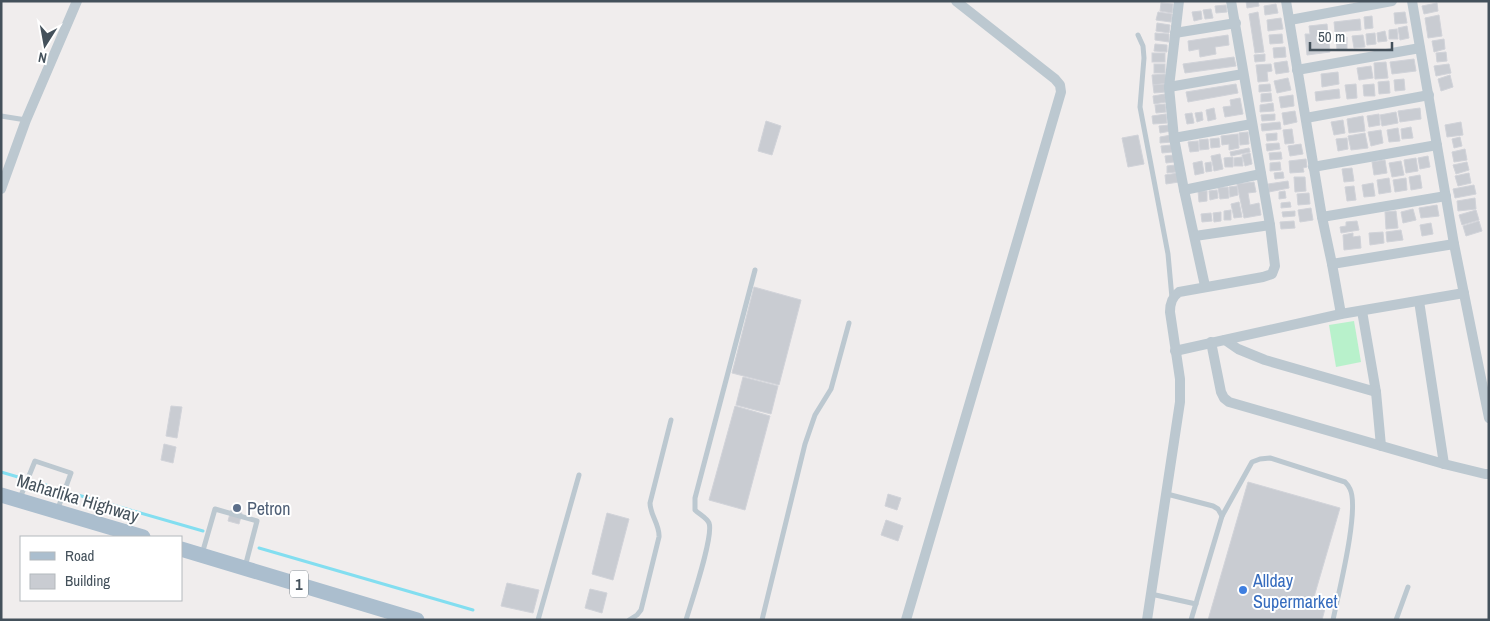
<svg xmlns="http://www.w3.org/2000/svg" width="1490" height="621" font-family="'Archivo Narrow',sans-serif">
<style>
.green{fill:#b8f1cb}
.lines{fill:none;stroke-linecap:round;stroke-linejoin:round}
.stream{stroke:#83def0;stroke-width:3}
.building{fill:#c9ccd2;stroke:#d1d3d9}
.service{stroke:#bcc8d0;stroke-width:5}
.minor{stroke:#bcc8d0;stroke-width:10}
.primary{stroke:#abbece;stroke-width:15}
.service-dot{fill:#5c6f8a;stroke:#fff;stroke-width:2}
.shop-dot{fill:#3f7fe0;stroke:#fff;stroke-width:2}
.labels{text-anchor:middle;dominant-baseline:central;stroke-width:4;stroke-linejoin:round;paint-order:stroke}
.shield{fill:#fff;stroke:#7c858c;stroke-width:1}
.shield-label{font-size:16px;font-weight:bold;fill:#44515b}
.street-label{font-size:18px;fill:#44515b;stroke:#fff}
.service-label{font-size:18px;fill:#4e5e75;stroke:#fff;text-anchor:start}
.shop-label{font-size:18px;fill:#366cbe;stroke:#fff;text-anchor:start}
</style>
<rect width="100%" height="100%" fill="#f0eded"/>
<polygon class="green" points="1354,321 1361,362 1336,367 1329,325"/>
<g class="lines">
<g class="stream">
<polyline points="1,472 18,477"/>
<polyline points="42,484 49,486"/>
<polyline points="71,493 203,531"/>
<polyline points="259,548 473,610"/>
</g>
</g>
<g class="building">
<polygon points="1246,1 1258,1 1259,6 1247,8"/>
<polygon points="1161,3 1173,4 1172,13 1160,11"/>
<polygon points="1437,3 1438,11 1424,14 1422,6"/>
<polygon points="1276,4 1278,13 1265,15 1264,6"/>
<polygon points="1226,5 1227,12 1216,13 1215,6"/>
<polygon points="1211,9 1213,18 1205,19 1203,10"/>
<polygon points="1201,11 1202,19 1194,21 1192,12"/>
<polygon points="1158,12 1172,14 1171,22 1156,20"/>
<polygon points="1258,12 1264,52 1255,53 1249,14"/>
<polygon points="1405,12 1407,23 1395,24 1394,13"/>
<polygon points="1439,15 1442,36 1428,38 1425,18"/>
<polygon points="1372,16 1373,28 1365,29 1364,17"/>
<polygon points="1281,18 1283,29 1268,31 1267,20"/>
<polygon points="1360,19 1361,30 1335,32 1334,22"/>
<polygon points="1157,23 1170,25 1169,33 1156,31"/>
<polygon points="1327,24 1330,52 1307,55 1305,34 1310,34 1309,26"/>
<polygon points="1407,26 1409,38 1400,40 1398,28"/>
<polygon points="1397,29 1398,39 1389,39 1389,30"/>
<polygon points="1385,31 1387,41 1378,42 1377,33"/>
<polygon points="1155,33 1169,34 1169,42 1155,40"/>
<polygon points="1375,33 1376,44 1367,45 1366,34"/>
<polygon points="1282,34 1283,43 1270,44 1269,35"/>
<polygon points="1228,35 1229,45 1215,47 1216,54 1200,57 1199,49 1189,51 1188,41"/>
<polygon points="1363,35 1365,47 1354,48 1352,36"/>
<polygon points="1347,37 1347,50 1337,50 1336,38"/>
<polygon points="1444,39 1445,49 1434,52 1432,41"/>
<polygon points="1155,44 1167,45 1167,52 1154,51"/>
<polygon points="1285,47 1286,57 1274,58 1273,48"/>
<polygon points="1446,52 1447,61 1437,62 1436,53"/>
<rect x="1152" y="53" width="13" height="9"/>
<polygon points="1265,54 1265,61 1255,62 1254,55"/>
<polygon points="1234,57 1236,66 1185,73 1183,64"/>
<polygon points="1414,59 1416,71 1392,74 1390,62"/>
<polygon points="1287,61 1289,72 1276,74 1274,63"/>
<polygon points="1386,62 1388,78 1375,79 1374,63"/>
<rect x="1154" y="64" width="11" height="9"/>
<polygon points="1271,64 1272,71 1267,72 1268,81 1258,82 1256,65"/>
<polygon points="1449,64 1451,73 1436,76 1434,66"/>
<polygon points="1371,66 1373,78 1359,80 1357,68"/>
<polygon points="1338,72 1339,84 1322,87 1321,74"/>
<polygon points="1165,74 1167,83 1153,85 1152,75"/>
<polygon points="1450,75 1453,87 1441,91 1438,79"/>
<polygon points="1288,78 1291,90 1277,93 1274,81"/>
<polygon points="1404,79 1405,90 1395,91 1394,80"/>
<polygon points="1389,81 1390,93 1379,94 1378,82"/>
<polygon points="1165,84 1166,92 1154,93 1153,85"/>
<polygon points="1236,84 1238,93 1188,102 1186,92"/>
<polygon points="1270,84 1271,91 1259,92 1259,85"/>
<polygon points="1356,84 1357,98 1347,99 1345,85"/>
<polygon points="1374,84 1375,96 1364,96 1363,85"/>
<polygon points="1339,89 1340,98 1316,101 1315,92"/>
<polygon points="1271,93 1272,101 1261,102 1261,94"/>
<polygon points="1165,94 1166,102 1154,104 1153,96"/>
<polygon points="1293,95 1294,106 1281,108 1279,97"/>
<polygon points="1240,98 1243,114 1225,117 1223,107 1231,106 1230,100"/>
<polygon points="1273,103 1274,111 1260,112 1260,105"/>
<polygon points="1165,104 1166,112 1156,113 1155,105"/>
<polygon points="1214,108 1216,119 1208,121 1206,110"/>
<polygon points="1420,108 1421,119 1400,122 1398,111"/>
<polygon points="1295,111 1297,122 1284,125 1282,113"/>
<polygon points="1202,112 1203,120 1197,122 1195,113"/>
<polygon points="1396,112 1398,123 1382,126 1380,115"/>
<polygon points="1192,113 1194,123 1187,124 1185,114"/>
<polygon points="1166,114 1167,123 1153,124 1152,116"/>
<polygon points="1275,114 1275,120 1262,121 1261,115"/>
<polygon points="1379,114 1380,125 1369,127 1367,116"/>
<polygon points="1363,116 1365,131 1349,133 1347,119"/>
<polygon points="1343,120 1345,133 1334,135 1331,122"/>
<polygon points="766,121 781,126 772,155 758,151"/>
<polygon points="1280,122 1281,129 1262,131 1261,124"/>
<polygon points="1461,122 1463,135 1447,137 1445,125"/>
<polygon points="1170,125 1171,131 1160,133 1159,126"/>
<polygon points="1411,127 1413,138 1402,139 1401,129"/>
<polygon points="1398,128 1400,141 1389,142 1387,130"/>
<polygon points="1292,129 1294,143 1285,144 1283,130"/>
<polygon points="1381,130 1383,143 1371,146 1368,132"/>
<polygon points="1248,132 1249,144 1240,145 1239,133"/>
<polygon points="1277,133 1277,140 1267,141 1266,134"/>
<polygon points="1365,133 1368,148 1351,150 1348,136"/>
<polygon points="1238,134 1239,148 1229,150 1229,144 1222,145 1221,136"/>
<polygon points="1138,135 1144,164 1128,167 1122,138"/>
<polygon points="1171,135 1172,142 1160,143 1160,137"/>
<polygon points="1460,137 1462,146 1454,148 1452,139"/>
<polygon points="1219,138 1220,147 1211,148 1210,139"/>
<polygon points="1347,138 1348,149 1338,151 1336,139"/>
<polygon points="1208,139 1209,149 1200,150 1199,140"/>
<polygon points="1198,141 1199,151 1190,152 1188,142"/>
<polygon points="1279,143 1280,149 1267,151 1266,144"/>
<polygon points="1301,144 1303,154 1290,156 1288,146"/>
<polygon points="1171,145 1172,152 1162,153 1161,146"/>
<polygon points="1249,148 1250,152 1231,156 1230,152"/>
<polygon points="1465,149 1467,160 1454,162 1452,152"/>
<polygon points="1281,152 1282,159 1270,160 1269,153"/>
<polygon points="1250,153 1252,164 1245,166 1242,155"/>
<polygon points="1220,154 1223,169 1214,171 1211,156"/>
<polygon points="1174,155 1174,162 1166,163 1165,156"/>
<polygon points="1428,156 1430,167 1420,169 1418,158"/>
<polygon points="1233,157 1233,167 1225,167 1224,158"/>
<polygon points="1242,157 1243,166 1234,166 1234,158"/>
<polygon points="1416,158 1418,171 1406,173 1404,160"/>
<polygon points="1306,159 1307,167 1303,168 1304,172 1290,173 1289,161"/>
<polygon points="1385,160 1387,173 1374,175 1372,162"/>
<polygon points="1202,161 1204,173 1195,175 1193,163"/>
<polygon points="1401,161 1404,175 1392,177 1389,163"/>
<polygon points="1211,162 1212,171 1206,172 1205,163"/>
<polygon points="1280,162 1281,170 1270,171 1270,163"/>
<polygon points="1467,162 1469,170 1456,174 1453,165"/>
<polygon points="1175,165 1176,172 1167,173 1167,166"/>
<polygon points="1352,168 1354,181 1344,182 1342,169"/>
<polygon points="1283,172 1284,178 1275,179 1274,173"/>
<polygon points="1178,173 1179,182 1166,184 1165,175"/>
<polygon points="1469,173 1471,183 1458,186 1455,176"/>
<polygon points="1420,175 1422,188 1411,190 1409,177"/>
<polygon points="1294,177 1305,177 1306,191 1295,192"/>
<polygon points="1389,178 1391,192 1379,194 1377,180"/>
<polygon points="1406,178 1407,190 1395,192 1393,180"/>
<polygon points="1288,181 1289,188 1269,192 1268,184"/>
<polygon points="1254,182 1256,192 1248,193 1250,205 1259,203 1261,215 1244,218 1237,184"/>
<polygon points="1373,183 1375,196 1364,197 1362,185"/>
<polygon points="1474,185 1476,194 1455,198 1453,189"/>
<polygon points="1237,186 1238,195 1230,197 1229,187"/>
<polygon points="1354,186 1356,200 1347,201 1345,187"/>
<polygon points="1228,187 1229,198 1220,199 1218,188"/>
<polygon points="1217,190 1218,198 1210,200 1209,191"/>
<polygon points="1198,191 1207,191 1207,201 1199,202"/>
<polygon points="1285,191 1286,198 1279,199 1279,192"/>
<polygon points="1309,193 1310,204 1298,205 1297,194"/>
<polygon points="1475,198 1476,209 1458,211 1457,201"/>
<polygon points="1239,202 1242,217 1234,218 1231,204"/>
<polygon points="1290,202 1291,207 1281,208 1281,203"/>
<polygon points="1437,205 1439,216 1421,218 1419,208"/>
<polygon points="1311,208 1313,220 1300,222 1298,210"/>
<polygon points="1413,209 1416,220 1403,223 1401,212"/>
<polygon points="1231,210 1231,220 1224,220 1224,211"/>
<polygon points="1476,210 1479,220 1462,225 1459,215"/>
<polygon points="1295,211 1295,216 1283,217 1282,212"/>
<polygon points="1396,211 1398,228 1386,229 1385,212"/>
<polygon points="1221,212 1221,221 1214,222 1213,213"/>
<polygon points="1211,213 1212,221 1202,222 1201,214"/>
<polygon points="1294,221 1295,228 1281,229 1280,222"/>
<polygon points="1357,221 1359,230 1341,233 1340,227 1346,226 1346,222"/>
<polygon points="1479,221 1482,231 1466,236 1463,226"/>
<polygon points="1431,223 1433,234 1422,236 1420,225"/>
<polygon points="1401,230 1403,240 1387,242 1386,232"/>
<polygon points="1383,232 1384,243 1370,245 1369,233"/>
<polygon points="1353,233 1353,237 1360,236 1361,248 1344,250 1343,235"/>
<polygon points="754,287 801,300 779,385 732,373"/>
<polygon points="743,377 778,386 771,414 736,405"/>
<polygon points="171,406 182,407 177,438 166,436"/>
<polygon points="735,406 770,416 745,510 709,500"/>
<polygon points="164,444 176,447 173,463 161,460"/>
<polygon points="1248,482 1340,508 1314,597 1327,601 1322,620 1208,620"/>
<polygon points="888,494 901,498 897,510 885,506"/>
<polygon points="231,510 242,513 239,524 228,521"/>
<polygon points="607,513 629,519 613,580 592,574"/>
<polygon points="886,520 903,526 898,541 881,535"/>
<polygon points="507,583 539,590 533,613 501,606"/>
<polygon points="590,589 607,593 602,613 585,608"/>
</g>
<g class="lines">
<g class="service">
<polyline points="1138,35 1143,46 1144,58 1140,107 1168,254 1172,298"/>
<polyline points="1,116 26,120"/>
<path d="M1167 494 1213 506 1218 509 1222 516 1252 462 1260 459 1270 458 1345 482C1347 484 1349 486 1350 489 1360 509 1338 595 1333 620"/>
<polyline points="20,498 35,461 71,473 57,511"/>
<polyline points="202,554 215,509 257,521 245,567"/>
<polyline points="1151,594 1196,604"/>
<polyline points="538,620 579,475"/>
<path d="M629 620 637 615 641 610 659 537C660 525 650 515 650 503L671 420"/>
<path d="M686 620C691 603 714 536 709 523 707 518 699 514 695 510V498L755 270"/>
<polyline points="762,620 805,444 815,415 831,389 849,323"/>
<polyline points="1191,620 1222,516"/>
<polyline points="1396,620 1408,587"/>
</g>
<g class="minor">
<polyline points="1179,1 1169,87 1174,138 1184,190 1205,286"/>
<polyline points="1286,1 1322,217 1332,264 1341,314"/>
<polyline points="1412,1 1454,244 1489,418"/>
<polyline points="1290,20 1392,1"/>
<polyline points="1175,33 1236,23"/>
<polyline points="1297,70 1420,48"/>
<polyline points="1169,87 1243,74"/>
<polyline points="1306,118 1429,95"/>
<polyline points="1174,138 1252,124"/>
<polyline points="1313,167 1437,145"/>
<polyline points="1,189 26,120 77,1"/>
<polyline points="1184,190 1261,174"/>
<polyline points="1322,217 1446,196"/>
<polyline points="1195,236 1270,225"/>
<polyline points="1332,264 1454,244"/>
<polyline points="1419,301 1444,464"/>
<polyline points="1362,311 1376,392 1381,446"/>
<polyline points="1225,340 1238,349 1265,360 1376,392"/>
<polyline points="1211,342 1221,392 1224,398 1229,402 1444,464 1485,474 1489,474"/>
<polyline points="1175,351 1341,314 1464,293"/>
<polyline points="906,620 1061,92 1060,85 1055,79 956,1"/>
<path d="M1147 620 1180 402V379L1170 312C1170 303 1172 297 1179 292L1263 277 1272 274 1275 266 1270 225 1231 1"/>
</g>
<g class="primary">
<polyline points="1,495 143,537"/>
<polyline points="181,549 417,620"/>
</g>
</g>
<circle class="service-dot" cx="237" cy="508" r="5"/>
<circle class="shop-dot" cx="1243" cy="590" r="5"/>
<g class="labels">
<rect class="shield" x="290" y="570.5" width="18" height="27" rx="4"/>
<g class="shield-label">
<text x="299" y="584">1</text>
</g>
<g class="street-label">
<text transform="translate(78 498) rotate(17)">Maharlika Highway</text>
</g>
<g class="service-label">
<text x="247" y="508">Petron</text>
</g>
<g class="shop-label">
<text x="1253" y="580">Allday<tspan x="1253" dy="21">Supermarket</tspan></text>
</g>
</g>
<rect width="1490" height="621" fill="none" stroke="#44515b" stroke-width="5"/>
<rect x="20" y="536" width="162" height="65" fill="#ffffff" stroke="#b4b9bd"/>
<rect x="30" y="552" width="25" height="8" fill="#abbece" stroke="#b4b9bd"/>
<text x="65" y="561" font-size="15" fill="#44515b">Road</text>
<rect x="30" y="574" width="25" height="15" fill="#c9ccd2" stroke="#b4b9bd"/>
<text x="65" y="586" font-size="15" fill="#44515b">Building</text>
<g transform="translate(45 45) rotate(191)" stroke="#ffffff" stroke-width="4" paint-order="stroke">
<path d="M0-4L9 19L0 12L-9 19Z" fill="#44515b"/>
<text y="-8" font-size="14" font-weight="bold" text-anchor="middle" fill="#44515b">N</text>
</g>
<path d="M1310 42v8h82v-8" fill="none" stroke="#44515b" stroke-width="2.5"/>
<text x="1318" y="42" font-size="15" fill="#44515b" stroke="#ffffff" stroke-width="4" paint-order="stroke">50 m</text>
</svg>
